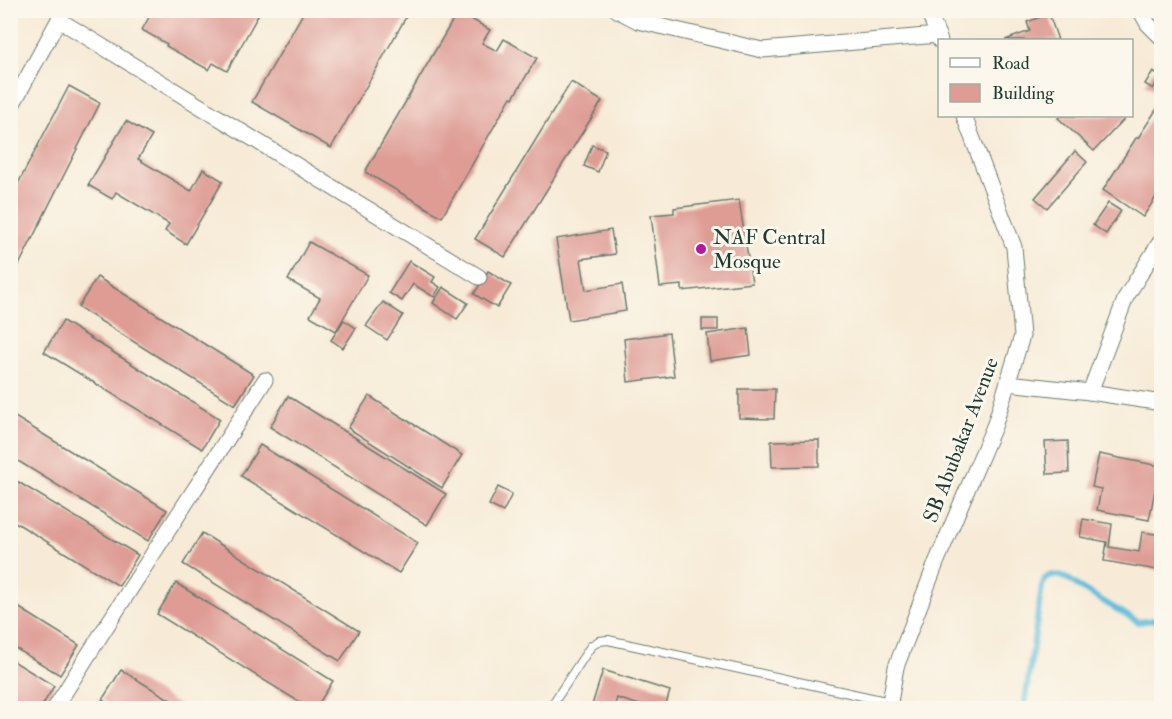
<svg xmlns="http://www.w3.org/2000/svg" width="1172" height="719" font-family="'IM FELL Double Pica',serif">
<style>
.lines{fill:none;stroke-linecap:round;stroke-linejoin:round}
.stream{stroke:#5bbcd9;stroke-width:6}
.building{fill:#de9c95}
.service-casing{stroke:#6b7a6d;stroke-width:10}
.minor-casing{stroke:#6b7a6d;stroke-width:17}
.service{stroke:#fff;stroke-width:8}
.minor{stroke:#fff;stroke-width:15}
.poi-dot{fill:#b5179e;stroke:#fbf7ec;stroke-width:2}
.labels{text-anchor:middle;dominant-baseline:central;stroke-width:6;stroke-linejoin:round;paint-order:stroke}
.poi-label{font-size:21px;fill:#1f3d34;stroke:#fbf7ec;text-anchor:start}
.street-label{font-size:21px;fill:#1f3d34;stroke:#fbf7ec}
</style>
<rect width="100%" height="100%" fill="#fbf7ec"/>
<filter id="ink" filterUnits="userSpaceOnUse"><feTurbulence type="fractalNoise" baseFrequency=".0167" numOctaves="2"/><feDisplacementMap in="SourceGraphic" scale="12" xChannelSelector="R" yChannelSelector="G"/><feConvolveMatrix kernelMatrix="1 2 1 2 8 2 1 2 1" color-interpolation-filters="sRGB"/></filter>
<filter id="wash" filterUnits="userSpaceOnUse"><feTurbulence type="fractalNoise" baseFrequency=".008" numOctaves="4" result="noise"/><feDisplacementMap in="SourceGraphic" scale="24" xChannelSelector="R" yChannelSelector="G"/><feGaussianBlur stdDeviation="1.35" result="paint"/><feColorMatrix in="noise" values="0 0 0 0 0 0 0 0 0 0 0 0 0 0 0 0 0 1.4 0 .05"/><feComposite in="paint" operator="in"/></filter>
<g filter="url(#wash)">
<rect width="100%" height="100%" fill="#f7ebd7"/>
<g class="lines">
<polyline class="stream" points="1024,708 1042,586 1045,579 1051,575 1060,576 1070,580 1079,587 1138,622 1162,619"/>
</g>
<g id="blocks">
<g class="building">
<polygon points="153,10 261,10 227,71 213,63 209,70 166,46 167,44 142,30"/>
<polygon points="305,10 410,10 331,148 252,102"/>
<polygon points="458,11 490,30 482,43 497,51 504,39 537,58 513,98 511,97 442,217 365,172"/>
<polygon points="1049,14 1058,40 1005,40 1030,31 1027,22"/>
<polygon points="1153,71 1161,76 1153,89 1145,84"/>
<polygon points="571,82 602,101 505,257 475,239"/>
<polygon points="69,86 100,103 17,269 10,266 10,199"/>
<polygon points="1158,107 1162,109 1162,188 1143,217 1103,190 1136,138 1138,138"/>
<polygon points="1060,116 1127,116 1094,151 1058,118"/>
<polygon points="126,121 152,136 138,159 191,191 203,169 223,181 186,244 165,231 169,224 116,192 112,199 88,185"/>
<polygon points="592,145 606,150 598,172 584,166"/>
<polygon points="1075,151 1087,162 1047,208 1035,198"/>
<polygon points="739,200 752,283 682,291 682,285 660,287 651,215 674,213 674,208"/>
<polygon points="1108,203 1121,211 1106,234 1093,225"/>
<polygon points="611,230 615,254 581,259 586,290 622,284 626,311 569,320 556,239"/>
<polygon points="309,242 368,275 336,331 310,316 320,298 288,280"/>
<polygon points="409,261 435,277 432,282 440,287 434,297 413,284 402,301 389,293"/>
<polygon points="488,271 511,285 497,308 474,294"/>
<polygon points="97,277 254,375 235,405 78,307"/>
<polygon points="443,287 468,303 457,319 433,303"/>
<polygon points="383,302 403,315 387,340 366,326"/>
<rect x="702" y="319" width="16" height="11"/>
<polygon points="344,320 356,328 343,348 331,340"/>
<polygon points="63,321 220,419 202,449 44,352"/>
<polygon points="748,328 751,355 710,361 707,334"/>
<polygon points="669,333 674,376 628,382 624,339"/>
<polygon points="739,389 775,389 774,419 739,418"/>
<polygon points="288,396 446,494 427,525 270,427"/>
<polygon points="369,396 462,455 442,488 348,428"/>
<polygon points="10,414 167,510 148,541 10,456"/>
<polygon points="819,440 819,466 772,467 771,441"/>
<polygon points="1068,441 1069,473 1047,474 1045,442"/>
<polygon points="260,445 418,543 399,573 241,476"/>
<polygon points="1099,454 1160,466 1149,520 1097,510 1101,489 1092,487"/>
<polygon points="10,477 138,555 119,586 10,519"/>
<polygon points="498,487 512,494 503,512 489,505"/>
<polygon points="1083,519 1112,524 1109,547 1139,552 1142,532 1162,535 1157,570 1104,561 1107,542 1080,537"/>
<polygon points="202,533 359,631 340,661 183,564"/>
<polygon points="176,583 333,681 316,708 309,708 157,614"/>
<polygon points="10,602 79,645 60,675 10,645"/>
<polygon points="10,659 54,686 41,708 22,708 10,701"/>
<polygon points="121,670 184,708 115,708 102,700"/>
<polygon points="603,670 670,691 665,708 649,708 617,698 614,708 602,708 592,705"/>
</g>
</g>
</g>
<g filter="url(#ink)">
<use href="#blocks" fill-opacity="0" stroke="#6b7a6d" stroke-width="1.5"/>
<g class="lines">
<g class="service-casing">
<polyline id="service" points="550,708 591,646 599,641 608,640 890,702"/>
</g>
<g class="minor-casing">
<g id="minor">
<polyline points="617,10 638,21 762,50 938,35"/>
<polyline points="928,10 940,41"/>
<polyline points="1140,10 1148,24 1162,38"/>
<polyline points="59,20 479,277"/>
<polyline points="10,109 64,10"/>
<polyline points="1008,383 1090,392 1162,403"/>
<polyline points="1090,392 1126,297 1162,239"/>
<path d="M55 708C123 598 195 490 265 380"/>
<polyline points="889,708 896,667 936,563 995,424 1022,336 1014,247 964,116"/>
</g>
</g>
<use href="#service" class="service"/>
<use href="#minor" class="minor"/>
</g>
</g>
<circle class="poi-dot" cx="701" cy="249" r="6"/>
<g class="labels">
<g class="poi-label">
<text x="713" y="237">NAF Central<tspan x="713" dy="24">Mosque</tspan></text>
</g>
<g class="street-label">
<text transform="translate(961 440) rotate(-69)">SB Abubakar Avenue</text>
</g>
</g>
<rect width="1172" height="719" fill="none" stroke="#fbf7ec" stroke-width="36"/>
<rect x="938" y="39" width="195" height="78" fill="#fbf7ec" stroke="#a3ada2" stroke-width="1.5"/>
<rect x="950" y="58" width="30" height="9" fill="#ffffff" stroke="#a3ada2" stroke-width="1.5"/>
<text x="992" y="69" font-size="18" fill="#1f3d34">Road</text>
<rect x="950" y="84" width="30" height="18" fill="#de9c95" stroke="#a3ada2" stroke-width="1.5"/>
<text x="992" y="99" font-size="18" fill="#1f3d34">Building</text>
</svg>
